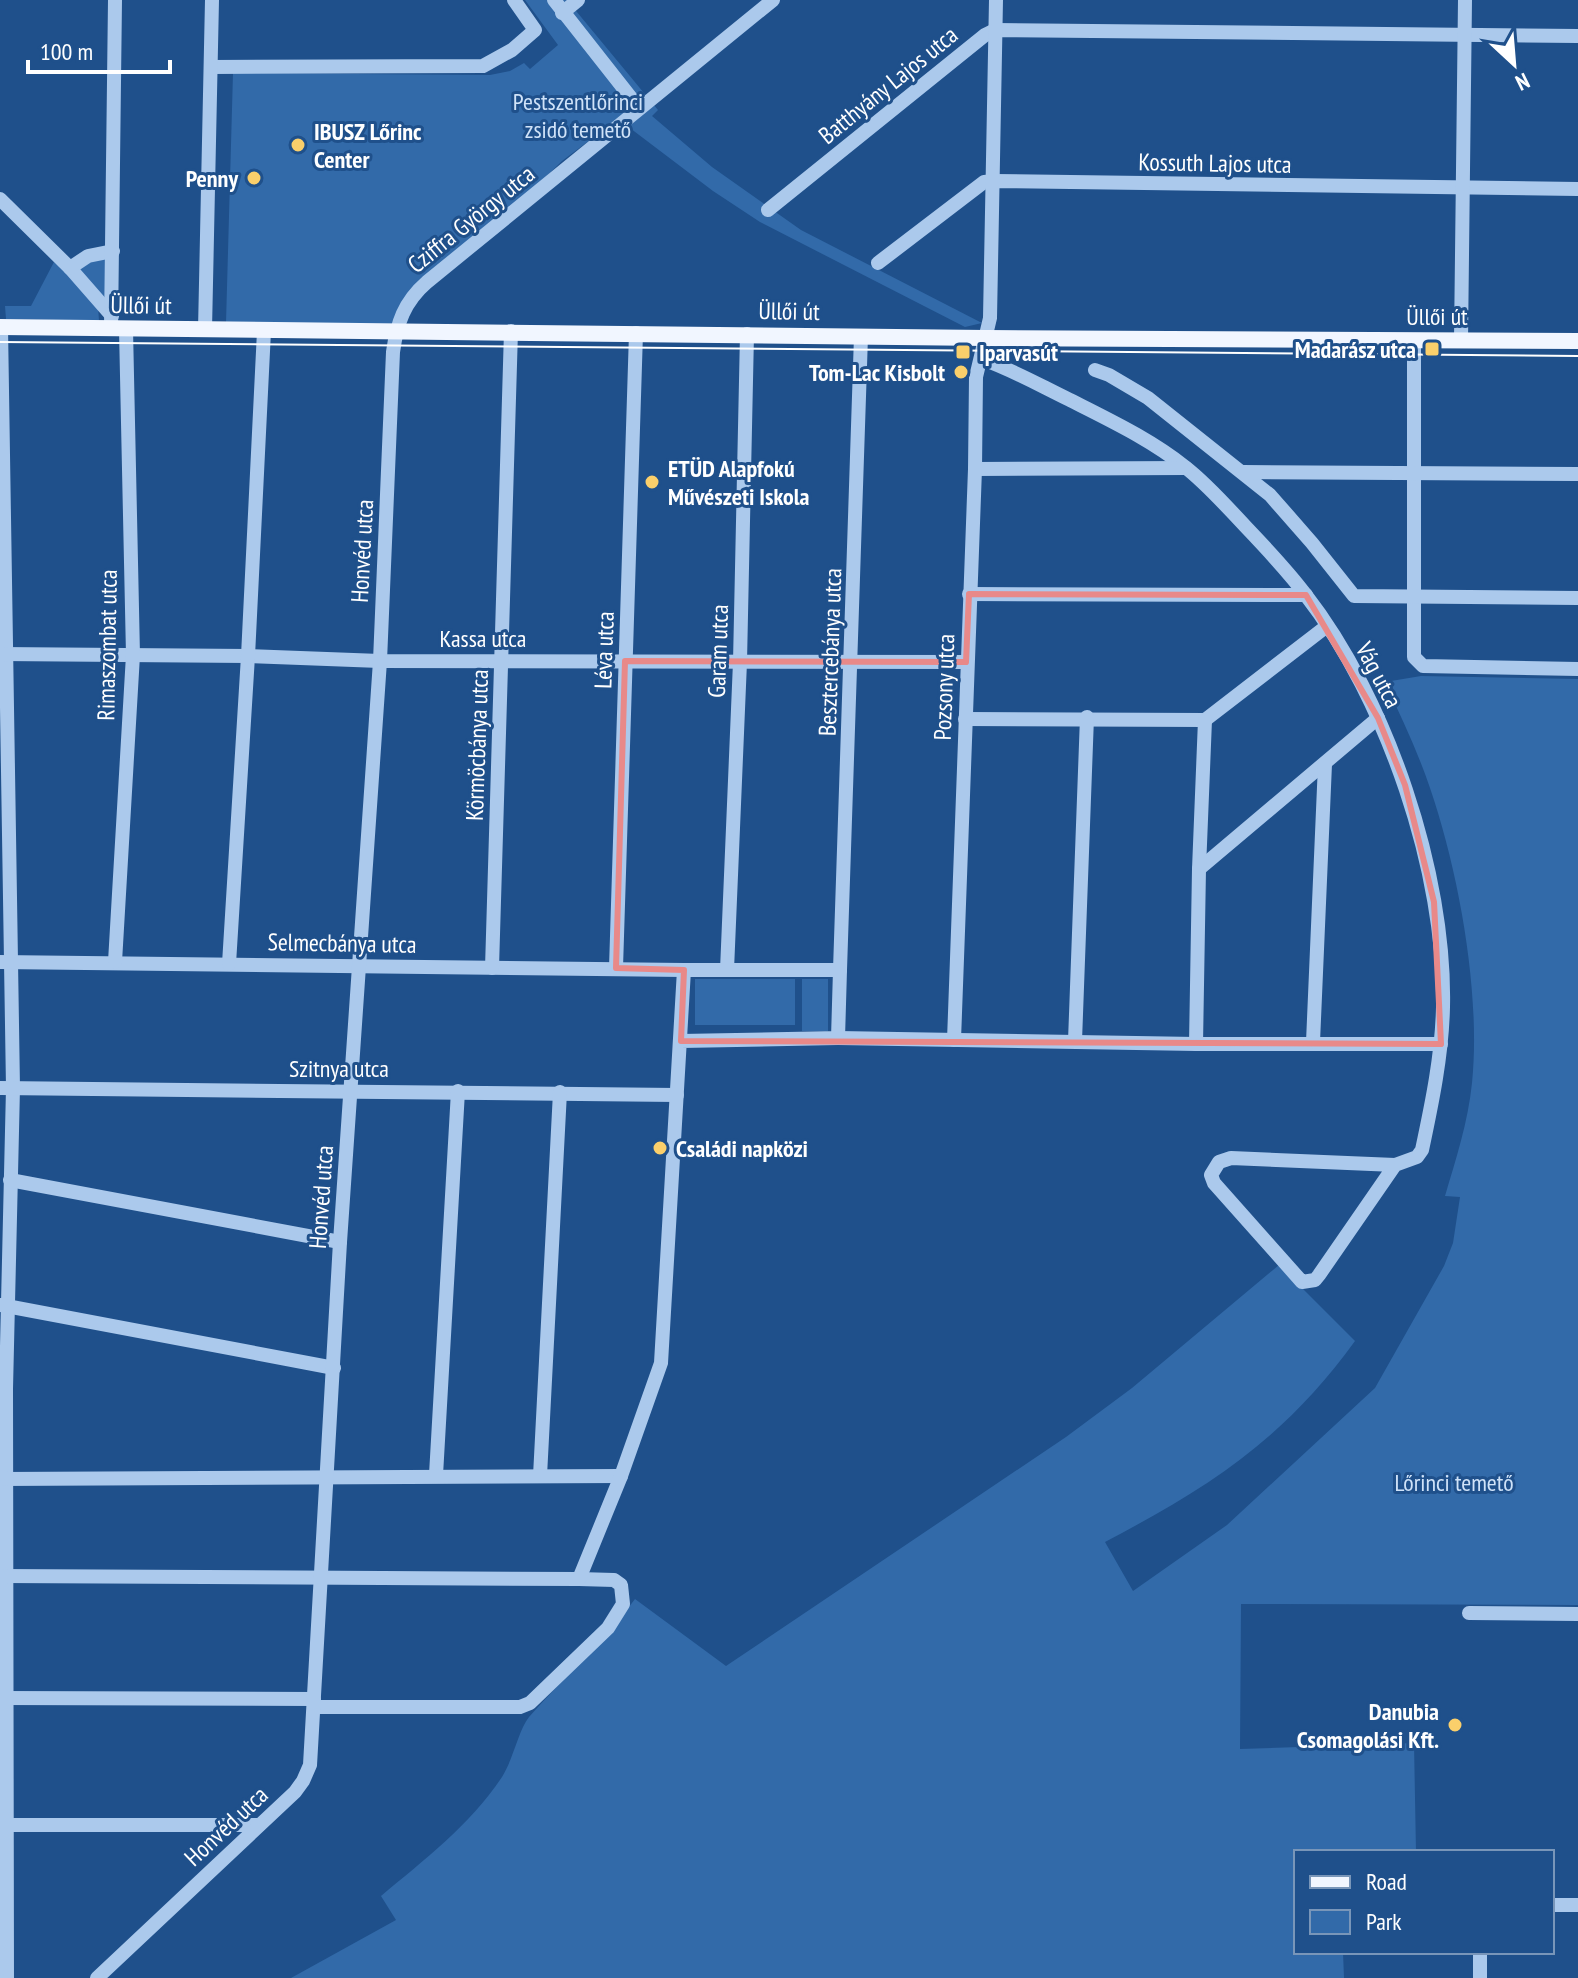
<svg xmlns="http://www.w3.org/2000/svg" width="1578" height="1978" font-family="'PT Sans Narrow',sans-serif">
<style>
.green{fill:#326aa9}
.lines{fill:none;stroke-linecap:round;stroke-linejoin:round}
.minor{stroke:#abc9ec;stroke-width:14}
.major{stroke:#f1f6ff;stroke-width:16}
.tram{stroke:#fff;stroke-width:2}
.marked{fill:none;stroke:#e88989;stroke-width:6;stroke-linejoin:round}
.poi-dot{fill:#facf6b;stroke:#1f508b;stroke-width:3}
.labels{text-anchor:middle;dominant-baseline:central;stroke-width:6;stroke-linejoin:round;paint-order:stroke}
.street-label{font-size:24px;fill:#fff;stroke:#1f508b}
.park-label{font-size:24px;fill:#d0e3f9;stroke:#1f508b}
.poi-label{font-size:24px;font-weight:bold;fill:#fff;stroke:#1f508b;text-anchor:start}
</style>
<rect width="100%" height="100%" fill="#1f508b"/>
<g class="green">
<polygon points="525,0 567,0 658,110 652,116 712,167 801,230 982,323 965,327 760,222 713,191 618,119 562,161 477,245 424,288 401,324 226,323 233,73 490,75 510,71 524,63 530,69 558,45"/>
<polygon points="108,255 107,299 98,306 99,321 6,319 5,306 31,306 54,262 68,274 81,264"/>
<path d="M1421 676 1578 679V1605L1241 1604 1240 1749 1414 1743 1416 1852H1296V1952H1343L1344 1978H291L396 1920 381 1896C424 1860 470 1825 502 1777 513 1760 519 1729 529 1717 564 1677 604 1642 635 1599L726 1666 1066 1437 1132 1388 1279 1265 1355 1341C1283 1440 1211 1486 1105 1542L1133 1591 1227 1525 1375 1388 1444 1266 1453 1243 1460 1197 1445 1196C1456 1159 1468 1122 1472 1083 1481 994 1459 873 1430 788 1418 752 1401 717 1385 682Z"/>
<rect x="695" y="979" width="100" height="46"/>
<rect x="802" y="979" width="26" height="52"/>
</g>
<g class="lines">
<g class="minor">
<polyline points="554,0 639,108"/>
<polyline points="562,13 578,0"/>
<polyline points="211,67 483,66 512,50 535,30 514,0"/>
<polyline points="0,199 70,268 112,316"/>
<polyline points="768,210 985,35 995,30 1578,36"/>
<polyline points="878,263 984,182 994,181 1578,189"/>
<polyline points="70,268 88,256 113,251"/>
<polyline points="1,327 13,1088 6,1389 7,1978"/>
<polyline points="111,328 115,0"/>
<polyline points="205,330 212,0"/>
<polyline points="1414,340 1414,657 1423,666 1578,669"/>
<polyline points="1461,340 1465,0"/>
<path d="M982 359C1013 370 1041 386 1070 400 1109 420 1150 439 1185 467 1207 484 1226 506 1245 526 1266 548 1287 570 1305 594 1387 699 1446 873 1443 1007 1442 1055 1432 1103 1422 1150L1417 1157 1395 1165 1231 1158 1219 1162 1211 1175 1214 1183 1302 1282 1315 1280 1319 1275 1395 1165"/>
<polyline points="1095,370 1109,375 1148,398 1270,495 1312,543 1354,596 1578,598"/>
<polyline points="975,469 1186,468"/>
<polyline points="1243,472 1578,474"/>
<polyline points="969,594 1306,595"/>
<polyline points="0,654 248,656 380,661 966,662"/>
<polyline points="965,719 1205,720 1327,626"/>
<polyline points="1199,869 1378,718"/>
<polyline points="0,962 684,970"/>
<polyline points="115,962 133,655 126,329"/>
<polyline points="229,964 248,656 264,331"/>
<polyline points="492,968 511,331"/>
<polyline points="616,968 636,333"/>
<polyline points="727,970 740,662 747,334"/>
<polyline points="840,970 861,336"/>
<polyline points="838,1038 1196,1044 1441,1044"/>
<polyline points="954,1040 975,469 976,377 990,318 996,0"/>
<polyline points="1075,1041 1087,717"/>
<polyline points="1313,1042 1325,764"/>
<polyline points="1196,1044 1199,869 1205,720"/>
<polyline points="0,1088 677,1095"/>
<polyline points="10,1180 340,1242"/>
<polyline points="1,1305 334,1368"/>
<polyline points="436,1475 458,1091"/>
<polyline points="540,1476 560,1092"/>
<polyline points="0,1479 621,1476"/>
<polyline points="0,1576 579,1579 614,1580 621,1585 623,1604 608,1628 530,1703 520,1707 314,1707"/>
<polyline points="579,1579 621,1476 661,1363 684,970 840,970 838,1038 681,1041"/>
<polyline points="1469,1613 1578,1614"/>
<polyline points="0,1698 314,1699"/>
<polyline points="0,1825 259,1825"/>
<polyline points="1552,1905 1578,1905"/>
<polyline points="1480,1952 1480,1978"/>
<path d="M97 1978 295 1792 303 1781 310 1765 340 1242 380 661 393 352C397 323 404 302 427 282L773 0"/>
</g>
<polyline class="major" points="0,327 986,338 1578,341"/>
<polyline class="tram" points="0,342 1578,356"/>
</g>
<path class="marked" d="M969 594 1306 595 1378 718 1405 785 1434 902 1441 1044 681 1041 684 970 616 968 625 661 966 662Z"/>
<g class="poi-dot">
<circle cx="298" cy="145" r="8"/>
<circle cx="254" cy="178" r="8"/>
<rect x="1424" y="341" width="16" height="16" rx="4"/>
<rect x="955" y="344" width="16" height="16" rx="4"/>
<circle cx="961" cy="372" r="8"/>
<circle cx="652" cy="482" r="8"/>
<circle cx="660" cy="1148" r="8"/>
<circle cx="1455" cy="1725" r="8"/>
</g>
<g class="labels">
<g class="street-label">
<text transform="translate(888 85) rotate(-39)">Batthyány Lajos utca</text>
<text transform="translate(1215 163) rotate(1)">Kossuth Lajos utca</text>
<text transform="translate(471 219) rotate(-39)">Cziffra György utca</text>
<text transform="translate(141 305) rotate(1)">Üllői út</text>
<text transform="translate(789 311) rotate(1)">Üllői út</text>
<text x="1437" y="316">Üllői út</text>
<text transform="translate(362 551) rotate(-87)">Honvéd utca</text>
<text x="483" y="638">Kassa utca</text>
<text transform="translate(107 645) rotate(-89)">Rimaszombat utca</text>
<text transform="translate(604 650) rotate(-88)">Léva utca</text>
<text transform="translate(718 651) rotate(-88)">Garam utca</text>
<text transform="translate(830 652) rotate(-88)">Besztercebánya utca</text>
<text transform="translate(1379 675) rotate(62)">Vág utca</text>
<text transform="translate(944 687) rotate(-88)">Pozsony utca</text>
<text transform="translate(477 745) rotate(-88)">Körmöcbánya utca</text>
<text transform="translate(342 943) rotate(1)">Selmecbánya utca</text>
<text x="339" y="1068">Szitnya utca</text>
<text transform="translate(321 1197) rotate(-86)">Honvéd utca</text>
<text transform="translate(226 1826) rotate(-43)">Honvéd utca</text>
</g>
<g class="park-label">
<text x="578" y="101">Pestszentlőrinci<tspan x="578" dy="28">zsidó temető</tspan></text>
<text x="1454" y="1482">Lőrinci temető</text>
</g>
<g class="poi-label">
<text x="314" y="131">IBUSZ Lőrinc<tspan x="314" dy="28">Center</tspan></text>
<text x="238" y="178" text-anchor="end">Penny</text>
<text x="1416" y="349" text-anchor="end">Madarász utca</text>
<text x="979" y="352">Iparvasút</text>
<text x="945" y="372" text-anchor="end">Tom-Lac Kisbolt</text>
<text x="668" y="468">ETÜD Alapfokú<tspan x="668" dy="28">Művészeti Iskola</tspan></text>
<text x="676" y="1148">Családi napközi</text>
<text x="1439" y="1711" text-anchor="end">Danubia<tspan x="1439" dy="28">Csomagolási Kft.</tspan></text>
</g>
</g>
<rect x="1294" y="1850" width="260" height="104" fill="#1f508b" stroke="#7996b9" stroke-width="2"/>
<rect x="1310" y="1876" width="40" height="12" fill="#f1f6ff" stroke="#7996b9" stroke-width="2"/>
<text x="1366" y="1890" font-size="24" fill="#ffffff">Road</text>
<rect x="1310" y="1910" width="40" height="24" fill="#326aa9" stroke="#7996b9" stroke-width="2"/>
<text x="1366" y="1930" font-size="24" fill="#ffffff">Park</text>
<g transform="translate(1514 64) rotate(154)" stroke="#1f508b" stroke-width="6" paint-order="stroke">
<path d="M0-6L14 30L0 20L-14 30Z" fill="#ffffff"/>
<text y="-12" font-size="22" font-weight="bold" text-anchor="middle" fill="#ffffff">N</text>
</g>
<path d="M28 60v12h142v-12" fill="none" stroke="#ffffff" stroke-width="4"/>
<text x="40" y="60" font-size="24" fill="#ffffff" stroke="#1f508b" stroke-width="6" paint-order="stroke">100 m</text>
</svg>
